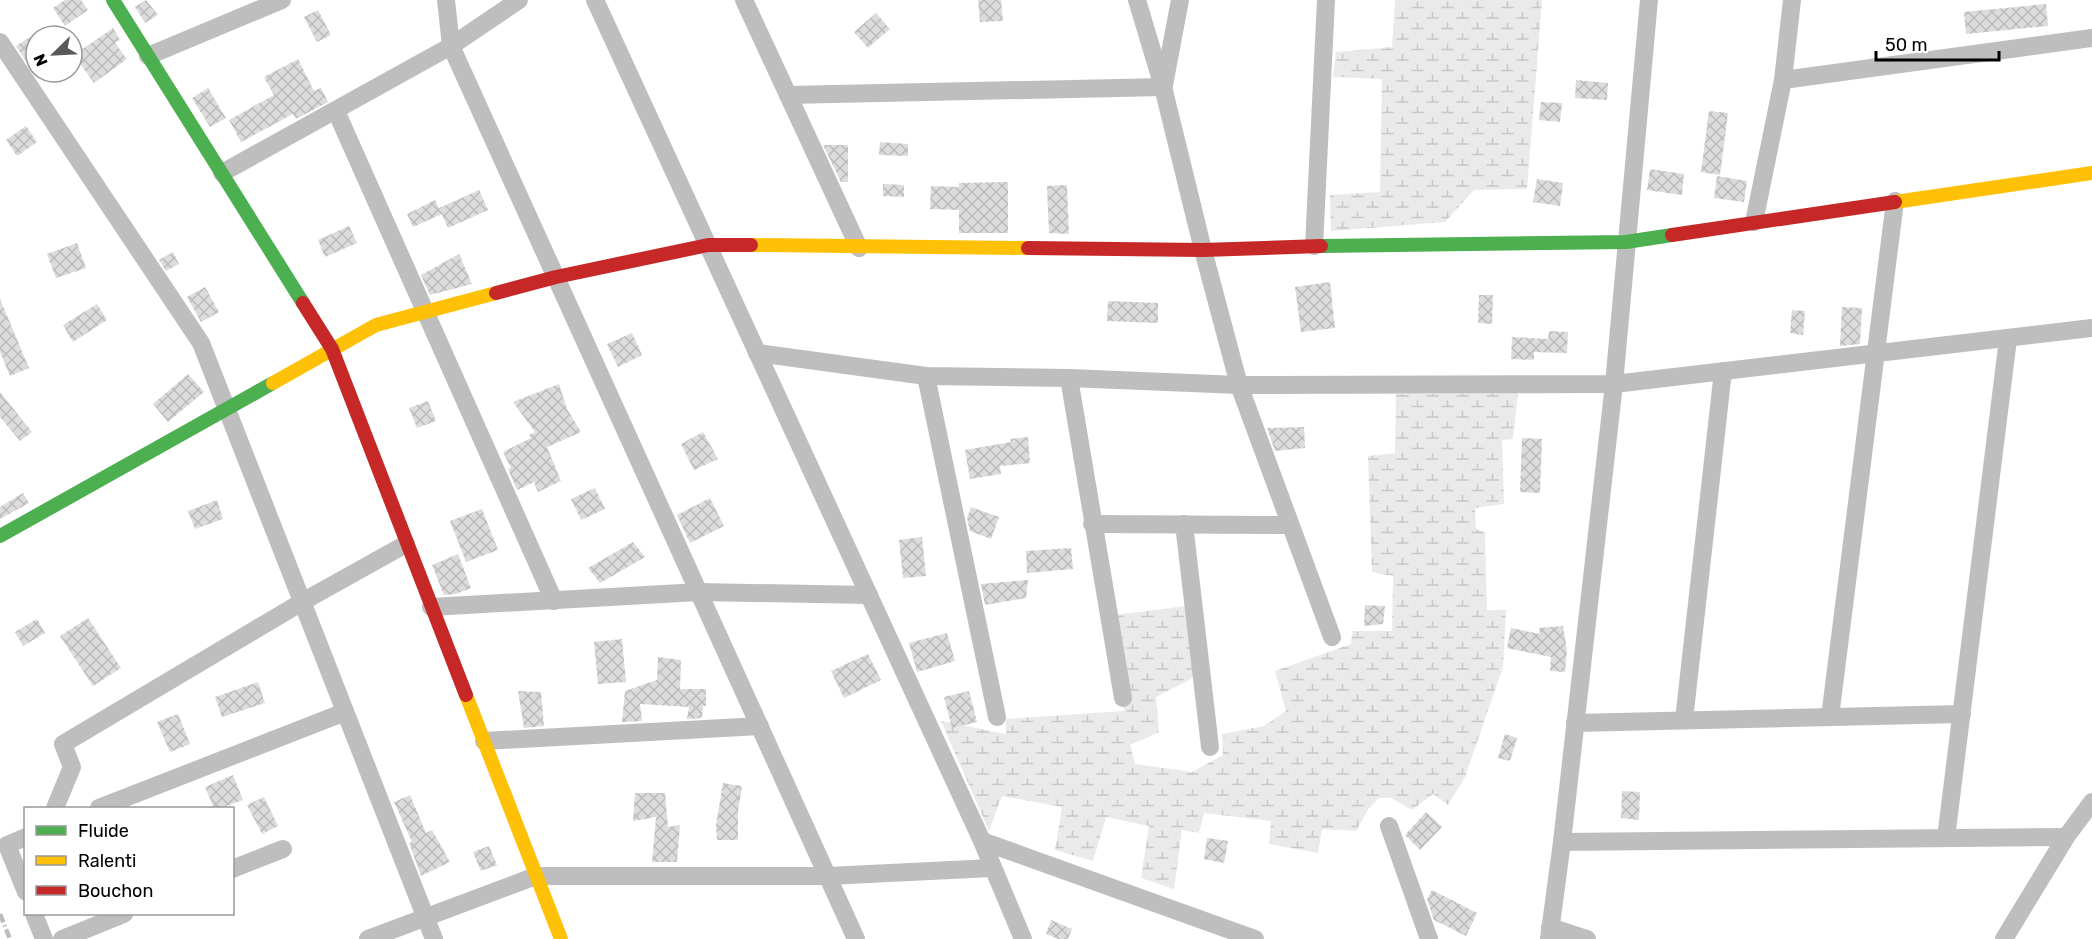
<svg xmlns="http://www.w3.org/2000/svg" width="2092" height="939" font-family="Rubik,sans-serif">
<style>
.wetland{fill:url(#wetland-marsh)}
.building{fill:url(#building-cross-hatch)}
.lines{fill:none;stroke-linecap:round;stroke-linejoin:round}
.street{stroke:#bebebe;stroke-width:18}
.fast{stroke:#4caf50;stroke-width:14}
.slow{stroke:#ffc107;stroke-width:14}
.jam{stroke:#c62828;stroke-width:14}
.rail{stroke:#bdbdbd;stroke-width:4.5;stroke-dasharray:9 3 1.5 3;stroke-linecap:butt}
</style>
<defs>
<pattern id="wetland-marsh" width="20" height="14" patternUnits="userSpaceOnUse" patternTransform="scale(1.5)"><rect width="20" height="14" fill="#eaeaea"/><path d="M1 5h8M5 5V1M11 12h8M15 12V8" fill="none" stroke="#c7c7c7"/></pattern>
<pattern id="building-cross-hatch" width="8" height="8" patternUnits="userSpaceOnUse" patternTransform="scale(1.5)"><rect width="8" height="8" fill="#dcdcdc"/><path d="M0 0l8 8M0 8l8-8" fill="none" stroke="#bbb"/></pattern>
</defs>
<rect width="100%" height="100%" fill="#fff"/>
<g class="wetland">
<polygon points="1395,0 1542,0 1527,189 1474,190 1445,222 1331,231 1330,195 1380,192 1382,79 1333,77 1336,52 1392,47"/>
<polygon points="1518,393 1513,439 1502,440 1504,504 1475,508 1476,529 1485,532 1487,610 1506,610 1503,667 1465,777 1448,805 1433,794 1412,810 1391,798 1379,798 1369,808 1356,831 1322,829 1318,853 1269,844 1271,821 1204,813 1199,833 1182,830 1174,889 1141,878 1149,826 1106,817 1093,861 1055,850 1062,807 1002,796 989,831 941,721 1006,734 1006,719 1124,711 1115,615 1186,606 1195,677 1156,697 1159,732 1130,745 1135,764 1192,772 1223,755 1222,734 1264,726 1286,711 1275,671 1351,644 1352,631 1392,631 1393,576 1372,572 1368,456 1395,453 1396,394"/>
</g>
<g class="building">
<polygon points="65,0 81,0 88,10 65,26 53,8"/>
<polygon points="146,0 158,15 145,23 135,7"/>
<polygon points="978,0 1001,0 1003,21 980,22"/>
<polygon points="2046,4 2048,26 1966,34 1964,12"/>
<polygon points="318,10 331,35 317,42 304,17"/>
<polygon points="876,13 890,29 868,48 854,32"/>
<polygon points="113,28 120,40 115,43 127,59 94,83 74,55"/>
<polygon points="36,33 36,66 31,69 16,46"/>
<polygon points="298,59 314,91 321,88 328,102 296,119 293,114 241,142 229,120 274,95 264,77"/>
<polygon points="1576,80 1608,83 1607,100 1575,98"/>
<polygon points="208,88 226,118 210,127 192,98"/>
<polygon points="1541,102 1562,103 1560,122 1539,120"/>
<polygon points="1709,111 1728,113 1720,175 1701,172"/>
<polygon points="26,126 37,142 17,156 6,140"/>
<polygon points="880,142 908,144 908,156 879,155"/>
<polygon points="823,145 848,145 848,182 841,182"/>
<polygon points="1650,169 1684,174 1682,195 1647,190"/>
<polygon points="1717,176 1747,181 1744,202 1714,198"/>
<polygon points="1537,179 1563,183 1560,206 1533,202"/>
<polygon points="1008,182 1008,233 959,233 959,210 930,209 931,186 959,187 959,183"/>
<polygon points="883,184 904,185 904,197 883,196"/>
<polygon points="1067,185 1069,234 1049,233 1047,186"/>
<polygon points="479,190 488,210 448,228 439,208"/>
<polygon points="435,200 442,214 413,227 407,214"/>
<polygon points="349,226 357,243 325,257 318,240"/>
<polygon points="77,243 86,268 56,278 47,254"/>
<polygon points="173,252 179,264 166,271 159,260"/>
<polygon points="459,254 472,284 430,295 421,275"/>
<polygon points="1330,282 1335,328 1301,332 1295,287"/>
<polygon points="205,287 219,312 201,322 187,297"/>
<polygon points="1479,295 1493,295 1492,324 1478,323"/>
<polygon points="0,299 29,368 10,376 0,352"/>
<polygon points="1108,301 1158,303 1158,323 1107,321"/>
<polygon points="97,304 107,320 73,342 63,325"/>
<polygon points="1842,307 1862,308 1860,344 1840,346"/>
<polygon points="1792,310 1805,311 1803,335 1790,333"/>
<polygon points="1549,331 1568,332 1567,353 1534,352 1534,360 1511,359 1512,337 1548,339"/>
<polygon points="632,333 642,355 618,367 607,344"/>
<polygon points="188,374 204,392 168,422 153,404"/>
<polygon points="559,384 567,409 581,432 547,447 561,481 538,492 534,482 517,490 508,469 511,468 503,452 531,438 529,435 535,432 513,402"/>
<polygon points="0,392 32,432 20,441 0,417"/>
<polygon points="428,401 436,421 417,428 409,408"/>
<polygon points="1304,427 1305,448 1275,451 1267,428"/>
<polygon points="703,432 718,459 694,470 681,444"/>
<polygon points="1028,437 1030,463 1000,466 1001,474 970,479 965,450 1011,442 1010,439"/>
<polygon points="1522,438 1542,439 1540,493 1520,492"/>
<polygon points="595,488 605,509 581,520 571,499"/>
<polygon points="23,493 29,503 0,519 0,507"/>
<polygon points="710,498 724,526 690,543 677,515"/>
<polygon points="217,500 223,519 195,529 188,511"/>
<polygon points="971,507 999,517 991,539 970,531 967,518"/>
<polygon points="482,509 498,550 466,562 450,521"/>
<polygon points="922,537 926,576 903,578 899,540"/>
<polygon points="633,542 645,557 600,583 588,568"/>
<polygon points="1071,548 1073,569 1027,573 1026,551"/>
<polygon points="458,554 471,588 456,594 444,595 432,565"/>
<polygon points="1028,580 1026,598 985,605 981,584"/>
<polygon points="1365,605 1385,606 1383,624 1364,626"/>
<polygon points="88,618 121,668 93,686 60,636"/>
<polygon points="37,619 45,633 23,646 15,632"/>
<polygon points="1563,626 1567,650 1565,672 1550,671 1551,657 1507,648 1511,628 1540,634 1539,628"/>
<polygon points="947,633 955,661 917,672 909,643"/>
<polygon points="622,639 626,682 598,684 594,642"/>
<polygon points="868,654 881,680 844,698 831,671"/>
<polygon points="658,657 681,660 680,689 706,689 706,706 703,706 702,718 687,719 689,707 640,704 642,721 622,722 625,691 657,680"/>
<polygon points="258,682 265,703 222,717 215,697"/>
<polygon points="518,691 541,692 544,726 524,728"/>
<polygon points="969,691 977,722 952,728 944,697"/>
<polygon points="178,714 190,744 170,752 157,722"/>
<polygon points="1505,734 1517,738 1510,761 1498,758"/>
<polygon points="233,775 243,800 221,808 214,808 205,787"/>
<polygon points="723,783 742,786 738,812 738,840 717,840 716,825"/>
<polygon points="1622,791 1640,792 1639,820 1621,818"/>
<polygon points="635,793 665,793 668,827 680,825 677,862 652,862 656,817 633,821"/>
<polygon points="410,795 426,833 432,830 450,862 421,876 409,843 412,842 394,802"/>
<polygon points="264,797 278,826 262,834 247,805"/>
<polygon points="1426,812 1442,827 1420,850 1405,835"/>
<polygon points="1207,838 1228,841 1224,863 1204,859"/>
<polygon points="489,846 497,865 481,871 473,852"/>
<polygon points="1432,890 1477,913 1466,936 1434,920 1427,899"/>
<polygon points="1051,920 1072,929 1068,939 1058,939 1046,934"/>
</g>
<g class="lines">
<g class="street">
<polyline points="446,0 451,46 856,939"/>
<polyline points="595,0 982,841 1023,939"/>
<polyline points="744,0 859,248"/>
<polyline points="1137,0 1163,87 1203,250 1239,385 1332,637"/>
<polyline points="0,42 201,343 434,939"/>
<polyline points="148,56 282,0"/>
<polyline points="1783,80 2092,38"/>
<polyline points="1164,85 1180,0"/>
<polyline points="788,95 1163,87"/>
<polyline points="336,111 554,601"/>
<polyline points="222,173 451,46 519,0"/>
<polyline points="1754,222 1783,80 1792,0"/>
<polyline points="1314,246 1326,0"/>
<polyline points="757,353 926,376 1069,378 1239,385 1614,384 2092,328"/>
<polyline points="926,376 997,717"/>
<polyline points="1069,378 1123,698"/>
<polyline points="1092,524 1290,525"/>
<polyline points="1184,524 1210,747"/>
<polyline points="431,607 699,592 869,595"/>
<polyline points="1830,717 1895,201"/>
<polyline points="1684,720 1723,371"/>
<polyline points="1575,723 1962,714"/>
<polyline points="484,741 760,726"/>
<polyline points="55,808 72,767 63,744 302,602 406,544"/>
<polyline points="99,808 345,712"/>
<polyline points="1389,826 1429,939"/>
<polyline points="26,837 7,845 26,892"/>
<polyline points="1946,838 2008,339"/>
<polyline points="982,841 1255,939"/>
<polyline points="1562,842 2066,837"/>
<polyline points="232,869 283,849"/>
<polyline points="34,914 44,939"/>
<polyline points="1550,927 1587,939"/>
<polyline points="62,939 124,914"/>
<polyline points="368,939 536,876 828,876 992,868"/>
<polyline points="1549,939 1562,842 1614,384 1649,0"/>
<polyline points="2004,939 2066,837 2092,802"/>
</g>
<g class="fast">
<polyline points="113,0 303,303"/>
<polyline points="1321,246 1626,242 1672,235"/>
<polyline points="0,536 273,383"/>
</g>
<g class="slow">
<polyline points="1895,202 2092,173"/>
<polyline points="751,245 1028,248"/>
<polyline points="273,383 376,325 496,293"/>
<polyline points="466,695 561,939"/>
</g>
<g class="jam">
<polyline points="1672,235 1895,202"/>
<polyline points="1028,248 1203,250 1321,246"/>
<polyline points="496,293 556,277 708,245 751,245"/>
<polyline points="303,303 332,349 466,695"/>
</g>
<polyline class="rail" points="0,914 10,939"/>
</g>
<rect x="24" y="807" width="210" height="108" fill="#ffffff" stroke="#999999" stroke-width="1.5"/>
<rect x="36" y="826" width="30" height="9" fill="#4caf50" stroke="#999999" stroke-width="1.5"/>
<text x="78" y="837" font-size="18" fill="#000000">Fluide</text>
<rect x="36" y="856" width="30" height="9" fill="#ffc107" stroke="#999999" stroke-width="1.5"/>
<text x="78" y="867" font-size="18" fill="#000000">Ralenti</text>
<rect x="36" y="886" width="30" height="9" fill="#c62828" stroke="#999999" stroke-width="1.5"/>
<text x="78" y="897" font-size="18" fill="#000000">Bouchon</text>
<g transform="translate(54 54) rotate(246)"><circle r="28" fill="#ffffff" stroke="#999999" stroke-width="1.5"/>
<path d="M0-4.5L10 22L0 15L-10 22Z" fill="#595959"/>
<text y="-9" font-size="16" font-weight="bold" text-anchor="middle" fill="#000000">N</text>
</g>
<path d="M1876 51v9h123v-9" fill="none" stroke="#000000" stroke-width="3"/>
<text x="1885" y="51" font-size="18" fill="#000000" stroke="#ffffff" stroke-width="4.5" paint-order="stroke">50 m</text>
</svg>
